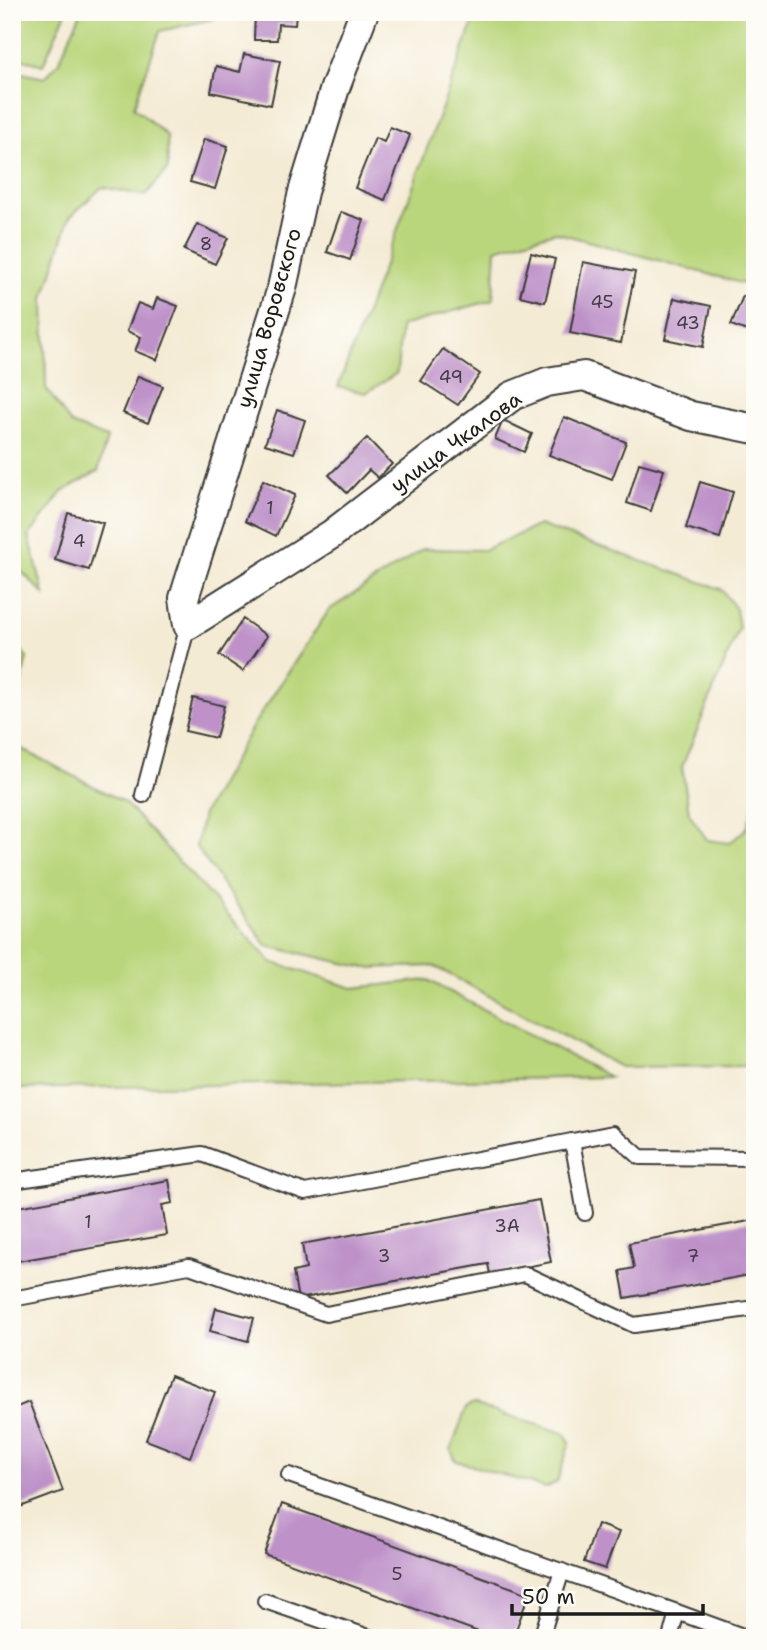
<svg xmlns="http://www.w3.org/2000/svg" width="767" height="1650" font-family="'Shantell Sans',sans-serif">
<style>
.green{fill:#bad67c;stroke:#6b794c;stroke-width:2}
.building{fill:#be92c9}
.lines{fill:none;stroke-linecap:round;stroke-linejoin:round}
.lane-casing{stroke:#3c3b38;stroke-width:18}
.street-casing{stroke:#3c3b38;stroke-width:32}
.lane{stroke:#fff;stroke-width:14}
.street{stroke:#fff;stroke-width:28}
.labels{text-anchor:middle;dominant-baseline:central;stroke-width:5;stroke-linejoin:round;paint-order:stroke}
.number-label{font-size:18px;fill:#443a47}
.street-label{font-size:21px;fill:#1c1c1c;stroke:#fdfcf7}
</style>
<rect width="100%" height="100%" fill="#fdfcf7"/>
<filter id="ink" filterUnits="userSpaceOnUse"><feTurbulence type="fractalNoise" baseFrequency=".0143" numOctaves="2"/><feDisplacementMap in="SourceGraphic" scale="14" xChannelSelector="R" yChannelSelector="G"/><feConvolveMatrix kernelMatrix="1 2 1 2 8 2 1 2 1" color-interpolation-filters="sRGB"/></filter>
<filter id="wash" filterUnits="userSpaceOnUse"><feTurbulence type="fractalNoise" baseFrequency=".00686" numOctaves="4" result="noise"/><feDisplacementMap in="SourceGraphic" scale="28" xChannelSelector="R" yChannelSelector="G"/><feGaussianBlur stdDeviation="1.57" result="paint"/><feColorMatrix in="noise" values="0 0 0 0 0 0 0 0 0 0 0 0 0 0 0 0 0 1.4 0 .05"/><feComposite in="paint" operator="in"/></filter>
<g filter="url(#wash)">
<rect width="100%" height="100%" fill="#f4ebd4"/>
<g class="green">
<polygon points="12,12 66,12 43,65 12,56"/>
<polygon points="81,12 215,12 213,19 160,31 134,107 167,136 168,169 145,196 102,187 69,218 44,298 46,388 71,424 107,438 98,471 62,492 29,536 44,594 15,565 12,570 12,71 45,78 59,62"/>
<polygon points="477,12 755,12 755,287 555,232 496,249 493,300 401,326 397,373 366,393 338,387 391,247"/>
<polygon points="539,525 721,589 736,609 739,628 682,767 689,813 707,840 730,843 747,828 755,802 755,1066 620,1067 434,966 366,968 267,946 196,847 203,814 254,724 329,610 423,549 484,550"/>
<polygon points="12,637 27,658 14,714 12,714"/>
<polygon points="12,744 124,802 271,962 353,988 428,980 610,1077 12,1089"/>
<polygon points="473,1405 564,1433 570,1442 557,1482 546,1488 456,1461 451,1450 466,1408"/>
</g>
<g id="blocks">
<g class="building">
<polygon points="255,12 296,12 295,25 278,24 277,40 254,40"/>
<polygon points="244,54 280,61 271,105 211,92 216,66 240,72"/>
<polygon points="390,127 410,135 385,200 355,188 375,138 384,142"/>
<polygon points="204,139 228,146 215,189 190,182"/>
<polygon points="341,212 364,220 350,260 327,252"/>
<polygon points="197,224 228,238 215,264 184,250"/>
<polygon points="531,253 555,259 545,302 520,296"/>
<polygon points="583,262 635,272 621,343 570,333"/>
<polygon points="743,296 755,300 755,334 731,325"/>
<polygon points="157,298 178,306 157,360 135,351 141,337 127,331 138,303 153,309"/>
<polygon points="674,298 711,306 703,347 665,339"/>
<polygon points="443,349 480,374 458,405 421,381"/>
<polygon points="138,376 163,386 148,423 123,413"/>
<polygon points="277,410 305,420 294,453 265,444"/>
<polygon points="564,417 626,442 612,479 549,455"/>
<polygon points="503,420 532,434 524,452 495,439"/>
<polygon points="367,438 392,464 378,478 369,470 347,493 329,475"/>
<polygon points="639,463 664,470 651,511 627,503"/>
<polygon points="263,480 295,495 276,536 245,521"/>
<polygon points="700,482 733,492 720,538 686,528"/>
<polygon points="68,513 103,523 89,570 55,560"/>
<polygon points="243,619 267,636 243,671 219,655"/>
<polygon points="193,698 224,706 216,738 185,731"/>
<polygon points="169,1180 173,1203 162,1205 167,1235 12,1262 12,1208"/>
<polygon points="539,1200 551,1262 490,1274 488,1264 298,1299 293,1272 306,1269 302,1244"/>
<polygon points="755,1220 755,1274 625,1298 620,1271 634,1268 629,1243"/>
<polygon points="216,1308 254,1318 248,1341 210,1331"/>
<polygon points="171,1375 215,1392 190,1457 146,1440"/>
<polygon points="29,1402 63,1491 12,1510 12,1409"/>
<polygon points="282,1504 529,1594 513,1638 495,1638 264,1554"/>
<polygon points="597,1524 619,1532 605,1569 584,1562"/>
</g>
</g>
</g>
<g filter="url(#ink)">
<use href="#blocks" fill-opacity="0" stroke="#3c3b38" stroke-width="2"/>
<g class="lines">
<g class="lane-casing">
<g id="lane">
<polyline points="143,795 188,625"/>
<polyline points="572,1141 613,1133 640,1157 755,1158"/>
<polyline points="12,1181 202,1154 305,1192 572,1141 585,1213"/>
<polyline points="12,1299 189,1266 326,1314 525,1274 634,1325 755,1308"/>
<polyline points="289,1475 677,1612 670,1638"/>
<polyline points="265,1601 372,1638"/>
<polyline points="677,1612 748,1638"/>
<polyline points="541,1638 562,1571"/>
</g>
</g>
<g class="street-casing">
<polyline id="street" points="364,12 335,88 303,192 282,288 184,598 188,625 332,534 512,396 547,382 584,376 691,416 755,429"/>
</g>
<use href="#lane" class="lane"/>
<use href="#street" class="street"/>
</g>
</g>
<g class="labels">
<g class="number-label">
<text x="206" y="244">8</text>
<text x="602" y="302">45</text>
<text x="688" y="323">43</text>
<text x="451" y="377">49</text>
<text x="270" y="508">1</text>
<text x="79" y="541">4</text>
<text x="88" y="1222">1</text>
<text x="507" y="1226">3А</text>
<text x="384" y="1256">3</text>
<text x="693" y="1256">7</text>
<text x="397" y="1574">5</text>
</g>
<g class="street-label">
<text transform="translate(269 318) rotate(-74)">улица Воровского</text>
<text transform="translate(456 442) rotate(-36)">улица Чкалова</text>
</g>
</g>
<rect width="767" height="1650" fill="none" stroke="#fdfcf7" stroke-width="42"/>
<path d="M512 1604v10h191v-10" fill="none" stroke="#1c1c1c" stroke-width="3.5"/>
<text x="522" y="1604" font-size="21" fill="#1c1c1c" stroke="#fdfcf7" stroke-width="5" paint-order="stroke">50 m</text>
</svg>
